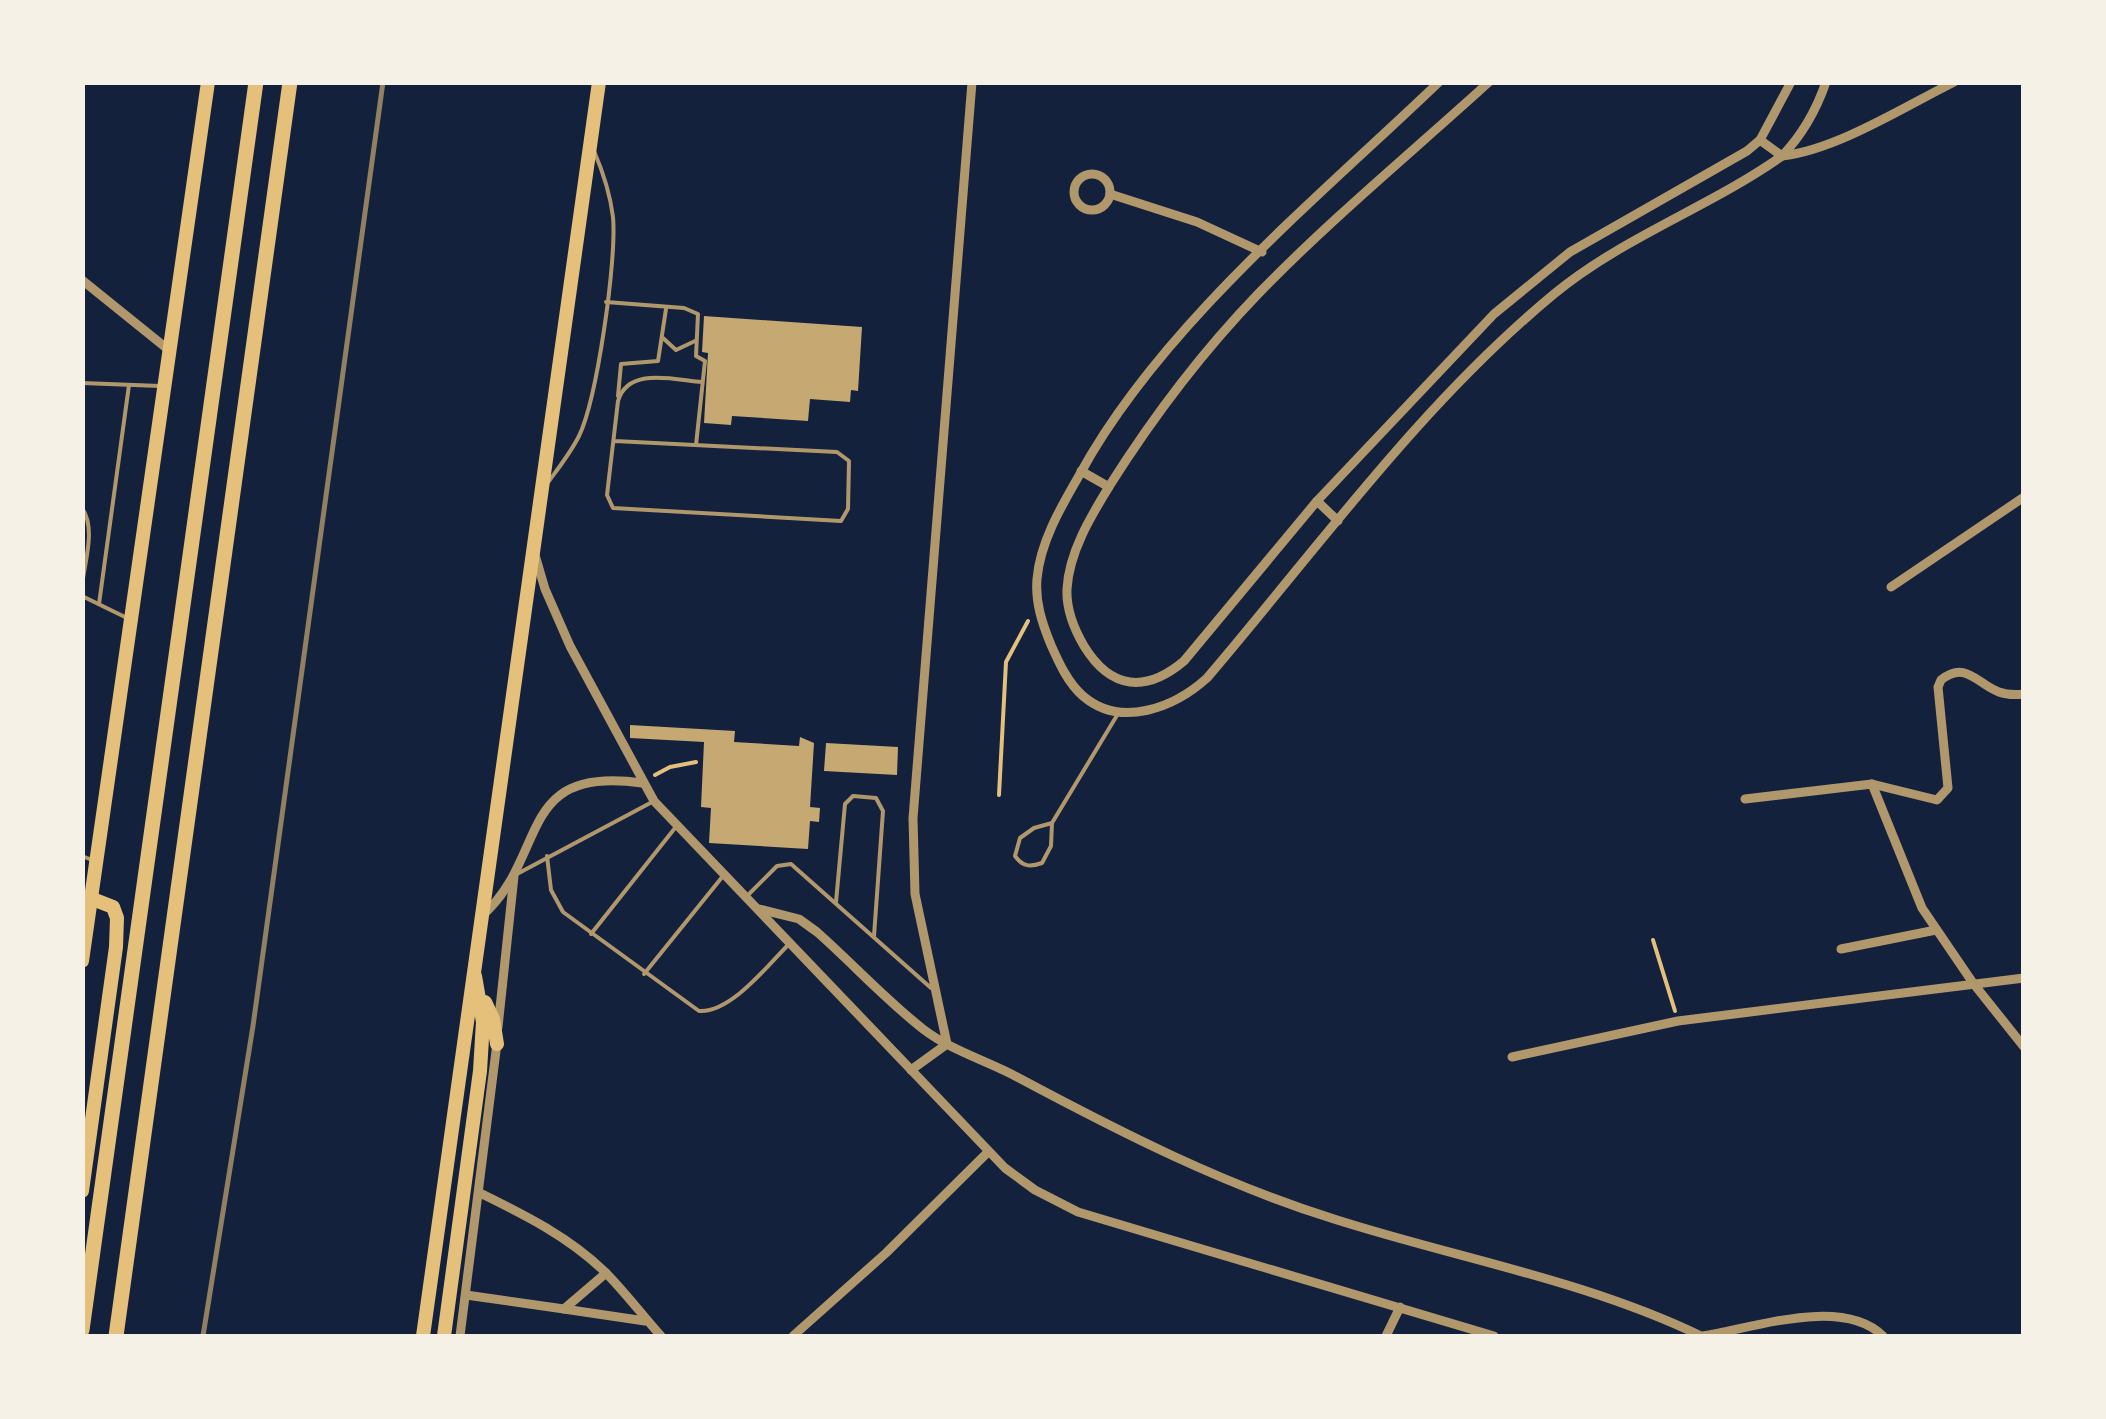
<svg xmlns="http://www.w3.org/2000/svg" width="2106" height="1419" font-family="'Fira Sans Condensed',sans-serif">
<style>
.building{fill:#c6a872}
.lines{fill:none;stroke-linecap:round;stroke-linejoin:round}
.path{stroke:#e5c07b;stroke-width:4}
.service{stroke:#b1986c;stroke-width:4}
.minor{stroke:#b1986c;stroke-width:9}
.primary{stroke:#e5c07b;stroke-width:14}
.motorway{stroke:#e5c07b;stroke-width:15}
.rail{stroke:#918062;stroke-width:5}
</style>
<rect width="100%" height="100%" fill="#14213d"/>
<g class="building">
<polygon points="704,316 862,327 858,391 851,390 850,402 810,399 808,421 732,416 731,425 704,423 708,353 702,352"/>
<polygon points="630,725 735,731 734,742 799,746 800,737 814,743 810,807 820,808 819,822 810,821 808,849 709,843 711,808 701,807 704,742 630,738"/>
<polygon points="826,743 898,747 897,775 824,771"/>
</g>
<g class="lines">
<g class="path">
<polyline points="655,775 670,767 696,762"/>
<polyline points="999,795 1006,662 1028,621"/>
<polyline points="1653,940 1675,1011"/>
</g>
<g class="service">
<polyline points="606,302 684,308 698,314 696,356 705,361 696,445"/>
<polyline points="663,338 676,350 695,341"/>
<polyline points="82,383 160,386"/>
<polyline points="618,396 621,364 658,361 666,309"/>
<path d="M615 441 837 452 849 461 848 509 841 521 613 508 607 495 618 401C628 366 675 380 702 382"/>
<path d="M549 481C560 466 571 452 579 436 597 399 617 259 613 217 610 193 603 172 594 151"/>
<path d="M82 508C96 528 85 561 82 585"/>
<polyline points="82,596 127,618"/>
<polyline points="99,604 129,385"/>
<path d="M1052 823 1034 828 1020 838 1015 856C1023 867 1030 867 1042 863L1051 846 1052 823 1119 712"/>
<polyline points="82,856 92,860"/>
<path d="M547 856 551 890 563 912 699 1011C731 1013 768 965 790 943"/>
<polyline points="517,874 654,801"/>
<polyline points="746,897 777,866 791,864 931,988"/>
<polyline points="836,902 845,804 853,796 876,798 883,811 874,936"/>
<polyline points="591,934 675,828"/>
<polyline points="644,974 723,876"/>
</g>
<g class="minor">
<path d="M1439 82C1319 197 1160 327 1080 474 1062 505 1040 542 1037 579 1035 602 1042 623 1051 645 1059 663 1068 683 1083 696 1121 729 1175 707 1207 678 1318 548 1421 404 1554 294 1623 237 1710 207 1782 156 1803 134 1816 111 1826 82"/>
<path d="M1489 82C1412 152 1331 219 1259 293 1203 351 1153 417 1110 485 1091 516 1069 552 1067 589 1066 610 1074 629 1084 646 1111 690 1146 693 1184 661L1317 501 1494 314 1570 252 1747 151 1760 140 1791 82"/>
<path d="M1760 140 1782 156C1836 150 1904 107 1954 82"/>
<circle cx="1092" cy="192" r="18"/>
<polyline points="1110,194 1197,222 1262,252"/>
<polyline points="82,280 170,351"/>
<polyline points="1081,471 1109,487"/>
<polyline points="1317,501 1338,521"/>
<polyline points="535,555 545,589 570,646 654,801 1005,1168 1035,1190 1078,1212 1494,1336"/>
<polyline points="1891,587 2024,497"/>
<polyline points="1872,784 1922,908 1973,983 2024,1047"/>
<path d="M1745 799 1872 784 1937 800 1948 788 1938 687 1941 680C1966 660 1977 684 1999 692 2007 695 2015 695 2024 694"/>
<path d="M759 909 799 919 817 932C852 963 886 1000 923 1029 950 1050 987 1061 1017 1077 1120 1132 1222 1184 1334 1219 1456 1258 1585 1280 1701 1336"/>
<path d="M483 915C549 855 515 765 642 783"/>
<polyline points="1841,949 1936,930"/>
<polyline points="498,1027 514,876"/>
<polyline points="1512,1057 1678,1021 2024,978"/>
<polyline points="911,1070 947,1044 915,894 913,818 972,82"/>
<path d="M480 1193C525 1215 569 1237 605 1272 625 1292 642 1315 661 1336"/>
<polyline points="466,1295 564,1309 606,1273"/>
<polyline points="564,1309 645,1321"/>
<polyline points="460,1336 497,1043"/>
<polyline points="793,1336 886,1253 988,1152"/>
<polyline points="1386,1336 1400,1307"/>
<path d="M1703 1336C1754 1328 1842 1296 1883 1336"/>
</g>
<g class="primary">
<polyline points="82,961 208,82"/>
<polyline points="485,1002 493,1019 497,1044"/>
<polyline points="82,1191 116,947 117,918 113,907 90,898"/>
<polyline points="423,1336 599,82"/>
<polyline points="444,1336 480,1071 483,1022 475,976"/>
</g>
<g class="motorway">
<polyline points="82,1330 256,82"/>
<polyline points="116,1336 290,82"/>
</g>
<polyline class="rail" points="203,1336 253,1026 383,82"/>
</g>
<rect width="2106" height="1419" fill="none" stroke="#f6f1e7" stroke-width="170"/>
</svg>
